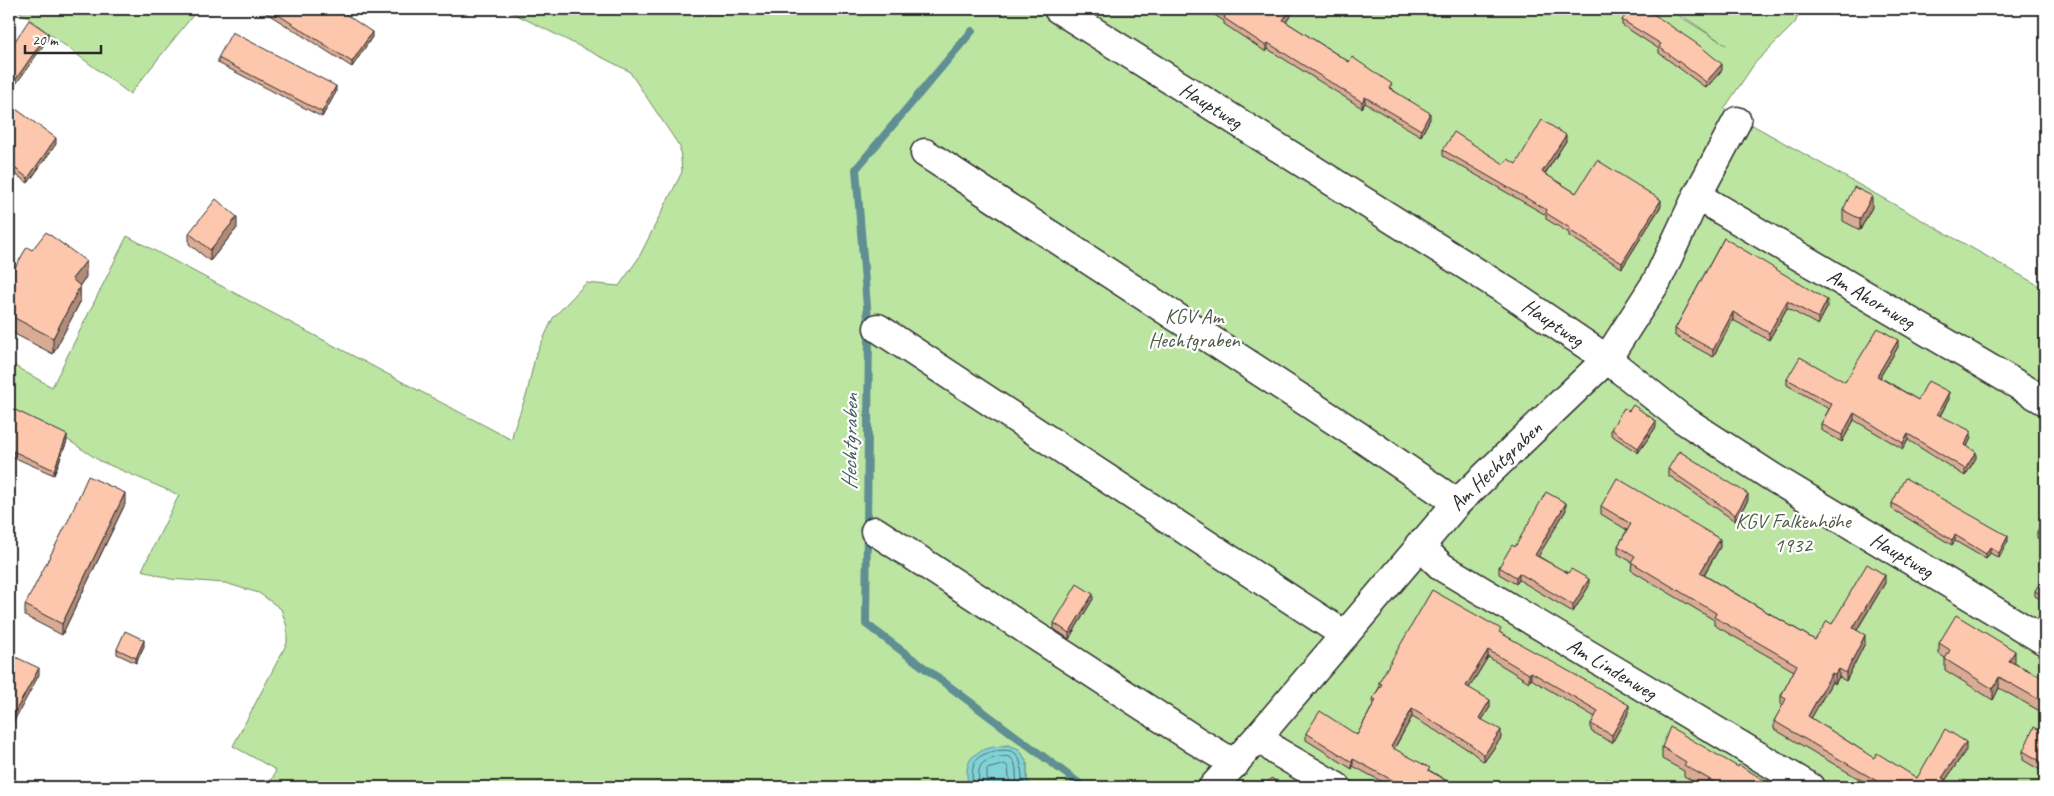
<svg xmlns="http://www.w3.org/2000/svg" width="2054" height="796" font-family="Caveat,sans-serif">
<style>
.green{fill:#bce5a2;stroke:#748866}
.water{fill:#81d2d7;stroke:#5f8f92}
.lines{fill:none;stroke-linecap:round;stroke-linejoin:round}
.shore{stroke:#4d6e70;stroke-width:1}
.stream{stroke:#5f8f92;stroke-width:8}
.minor-casing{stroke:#2b2b2b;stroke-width:31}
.minor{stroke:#fff;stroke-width:28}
.wall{fill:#d9ab95;stroke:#2b2b2b}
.shaded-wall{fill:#b08b79;stroke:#2b2b2b}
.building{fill:#fcc7ad;stroke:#2b2b2b}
.labels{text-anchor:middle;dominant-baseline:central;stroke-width:4.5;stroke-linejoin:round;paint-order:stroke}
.street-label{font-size:21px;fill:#2b2b2b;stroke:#fff}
.park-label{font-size:21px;fill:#4f5a49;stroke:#fff}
.water-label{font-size:22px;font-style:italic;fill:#455d5f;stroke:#fff}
</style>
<rect width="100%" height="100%" fill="#fff"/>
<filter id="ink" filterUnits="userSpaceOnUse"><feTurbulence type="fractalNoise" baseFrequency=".02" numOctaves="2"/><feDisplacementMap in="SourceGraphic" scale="10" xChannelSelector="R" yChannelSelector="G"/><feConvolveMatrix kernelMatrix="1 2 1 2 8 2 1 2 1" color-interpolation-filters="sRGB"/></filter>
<g filter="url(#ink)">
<g class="green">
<polygon points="16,9 198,9 130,94"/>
<polygon points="505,9 1668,9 1726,45 1672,9 1801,9 1795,23 1755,63 1724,109 2045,289 2045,787 1034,787 1027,781 1027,762 967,783 969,787 269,787 276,770 233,746 287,643 287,627 281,609 259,593 225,583 170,579 142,570 179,495 100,461 65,438 9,411 9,363 52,387 127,236 512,440 513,432 527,393 535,357 553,318 586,283 619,286 638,259 682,172 680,147 629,71"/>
</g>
<path class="water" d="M1008 745 1019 749 1027 762V781L1034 787H969C967 782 967 777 967 771 968 749 992 747 1008 745Z"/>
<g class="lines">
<g class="shore">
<path d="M973 787C972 778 971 769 976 760 982 752 1009 746 1016 754 1025 764 1018 778 1026 787"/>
<path d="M979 787C978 768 977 761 999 757 1003 757 1007 755 1011 758 1019 764 1014 779 1018 787"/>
<polyline points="987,787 987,769 1005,764 1008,767 1010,787"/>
</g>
<polyline class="stream" points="972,31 856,169 869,332 866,624 1084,787"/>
<g class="minor-casing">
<g id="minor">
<path id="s1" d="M1058 9 1508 292 1607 359 1681 418 1772 477 2045 641"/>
<polyline points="925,153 1357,435 1457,503"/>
<path id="s2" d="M1697 196 2045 401"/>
<polyline points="878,328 1345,635"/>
<polyline points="875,531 1195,740 1235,764"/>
<path id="s3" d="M1419 545 1442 567 1810 787"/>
<polyline points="1259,736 1276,751 1337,787"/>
<path id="s4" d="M1213 787 1259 736 1457 503 1607 359 1657 281 1697 196 1737 121"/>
</g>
</g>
<use href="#minor" class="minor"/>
</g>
<g class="wall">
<polygon points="260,9 338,9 372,37 352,67"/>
<polygon points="1205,9 1292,9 1292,14 1286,22 1392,89 1430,119 1421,136 1365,103 1362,108 1268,49 1266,52 1224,24 1224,21"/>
<polygon points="1622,20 1722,70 1706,88 1659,53 1659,49 1622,25"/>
<polygon points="218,58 336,92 322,117 218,63"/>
<polygon points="9,104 56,144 28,183 9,170"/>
<polygon points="1566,141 1545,174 1576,193 1661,206 1622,268 1569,236 1569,233 1546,219 1546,215 1443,156 1443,150 1504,164 1516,164"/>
<polygon points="1872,207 1860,230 1843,221 1843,210"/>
<polygon points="237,228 210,261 189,244 189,233"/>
<polygon points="1724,238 1827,308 1818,325 1787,308 1769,340 1733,320 1713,357 1675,336 1675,329"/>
<polygon points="32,250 86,277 80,285 80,302 53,354 9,331 9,278"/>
<polygon points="1898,347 1880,377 1918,400 1949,399 1940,416 1971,438 1967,446 1976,458 1965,476 1908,440 1903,449 1854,420 1842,442 1821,430 1821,424 1829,409 1787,385 1787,379 1845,382"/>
<polygon points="9,407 67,441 54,475 13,457"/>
<polygon points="1656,427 1638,453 1611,435 1611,429"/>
<polygon points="1668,469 1748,500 1735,521 1668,475"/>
<polygon points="1892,503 2008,541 1999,558 1990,553 1986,559 1955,541 1952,545 1892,509"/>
<polygon points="125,504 62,635 25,616 25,605"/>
<polygon points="1601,506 1720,547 1704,575 1815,640 1832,624 1885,583 1857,630 1865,643 1846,681 1839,677 1835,684 1832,682 1811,718 1874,758 1917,778 1966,750 1945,781 1945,787 1873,787 1774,729 1774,721 1783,706 1781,704 1781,696 1794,671 1714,625 1714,620 1631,570 1632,562 1618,554 1618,546 1627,530 1601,514"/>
<polygon points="1566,510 1538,556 1589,586 1573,612 1519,580 1516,584 1499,574 1499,567 1515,547"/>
<polygon points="2045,516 2045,543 2037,538 2037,532"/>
<polygon points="2045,575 2045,602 2035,596 2035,591"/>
<polygon points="1093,599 1069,639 1054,629 1054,623"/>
<polygon points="1501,633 1629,712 1612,743 1591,731 1591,724 1595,717 1531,679 1529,682 1488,657 1469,688 1490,707 1482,720 1501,738 1484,762 1469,750 1412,717 1394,749 1457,787 1392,787 1353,766 1352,769 1306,740 1306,733 1357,735 1373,705 1373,698 1379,688 1379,682"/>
<polygon points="1939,643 2015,662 2014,663 2044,678 2045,676 2045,714 1999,688 1993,700 1945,670 1945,658 1939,654"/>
<polygon points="144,646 136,663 117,654 117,649"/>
<polygon points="2045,733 2045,773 2023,760 2023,751"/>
<polygon points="1662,747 1764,787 1703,787 1684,776 1684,771 1662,759"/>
</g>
<g class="shaded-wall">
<polygon points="1292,9 1292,14 1283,26 1283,20"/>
<polygon points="372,32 372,37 352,67 352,62"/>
<polygon points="48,33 48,39 9,94 9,89"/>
<polygon points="1268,43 1268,49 1266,52 1266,46"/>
<polygon points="1722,64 1722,70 1706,88 1706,82"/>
<polygon points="336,86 336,92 322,117 322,112"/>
<polygon points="1365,97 1365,103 1362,108 1362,102"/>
<polygon points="1430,113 1430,119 1421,136 1421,130"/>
<polygon points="1566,135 1566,141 1542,178 1542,172"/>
<polygon points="56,138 56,144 28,183 28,178"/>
<polygon points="1872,196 1872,207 1860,230 1860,219"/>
<polygon points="1661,200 1661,206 1622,268 1622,263"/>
<polygon points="237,217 237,228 210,261 210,250"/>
<polygon points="86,261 86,277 72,295 72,279"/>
<polygon points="80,286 80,302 53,354 53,338"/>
<polygon points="1827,300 1827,308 1818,325 1818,318"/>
<polygon points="1787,301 1787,308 1769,340 1769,333"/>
<polygon points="1733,312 1733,320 1713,357 1713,350"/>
<polygon points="1898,340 1898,347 1877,382 1877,376"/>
<polygon points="1949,392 1949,399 1937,421 1937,414"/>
<polygon points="1854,413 1854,420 1842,442 1842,435"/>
<polygon points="1656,421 1656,427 1638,453 1638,448"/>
<polygon points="1971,431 1971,438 1965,451 1965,445"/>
<polygon points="1908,434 1908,440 1903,449 1903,443"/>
<polygon points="67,435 67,441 54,475 54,470"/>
<polygon points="13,451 13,457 9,467 9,462"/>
<polygon points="1976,452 1976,458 1965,476 1965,469"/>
<polygon points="125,493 125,504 62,635 62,624"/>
<polygon points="1748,494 1748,500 1735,521 1735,515"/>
<polygon points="1566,503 1566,510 1535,562 1535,555"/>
<polygon points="1955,535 1955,541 1952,545 1952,540"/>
<polygon points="2008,536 2008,541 1999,558 1999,553"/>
<polygon points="1720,539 1720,547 1700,581 1700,573"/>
<polygon points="1990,547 1990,553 1986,559 1986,554"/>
<polygon points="1519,573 1519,580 1516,584 1516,577"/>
<polygon points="1885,575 1885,583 1853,636 1853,628"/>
<polygon points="1589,579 1589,586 1573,612 1573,605"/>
<polygon points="1093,594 1093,599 1069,639 1069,633"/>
<polygon points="1865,635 1865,643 1846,681 1846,673"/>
<polygon points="144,640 144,646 136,663 136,658"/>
<polygon points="1488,650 1488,657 1466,693 1466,686"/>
<polygon points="2015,651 2015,662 2009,671 2009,661"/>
<polygon points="39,668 39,675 13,723 13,731 9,738 10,721"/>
<polygon points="1839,669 1839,677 1835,684 1835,675"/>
<polygon points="1531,672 1531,679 1529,682 1529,674"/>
<polygon points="1832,673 1832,682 1808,724 1808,716"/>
<polygon points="1999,677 1999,688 1993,700 1993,689"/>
<polygon points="1490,700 1490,707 1479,725 1479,718"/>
<polygon points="1629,705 1629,712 1612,743 1612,735"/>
<polygon points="1412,709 1412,717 1391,754 1391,747"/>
<polygon points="1501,730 1501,738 1484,762 1484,755"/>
<polygon points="1966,742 1966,750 1945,781 1945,787 1940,787 1942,778"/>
<polygon points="1353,759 1353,766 1352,769 1352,762"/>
<polygon points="1764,780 1764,787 1760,787"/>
</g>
<g class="building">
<polygon points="269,9 338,9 372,32 352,62"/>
<polygon points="1213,9 1291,9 1283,20 1349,62 1352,57 1392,84 1389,88 1430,113 1421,130 1365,97 1362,102 1268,43 1266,46 1224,18 1225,16"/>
<polygon points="1630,9 1646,9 1700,46 1722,64 1706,82 1659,47 1661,44 1622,20"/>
<polygon points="29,20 48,33 9,89 9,50"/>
<polygon points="232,32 336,86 322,112 218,58"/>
<polygon points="9,104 56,138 28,178 9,164"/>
<polygon points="1542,120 1566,135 1542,172 1576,193 1597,160 1661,200 1622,263 1569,230 1570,228 1546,213 1547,210 1443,150 1454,132 1504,164 1508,159 1516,164"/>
<polygon points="1854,187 1872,196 1860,219 1843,210"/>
<polygon points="216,199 237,217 210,250 189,233"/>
<polygon points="46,232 86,261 72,279 80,286 53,338 9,315 9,278 27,247 32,250"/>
<polygon points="1724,238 1827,300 1818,318 1787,301 1769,333 1733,312 1713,350 1675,329"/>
<polygon points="1878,328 1898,340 1877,376 1918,400 1928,381 1949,392 1937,414 1971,431 1965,445 1976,452 1965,469 1908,434 1903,443 1854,413 1842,435 1821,424 1832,404 1787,379 1800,357 1845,382"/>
<polygon points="1633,405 1656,421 1638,448 1611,429 1624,408 1629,411"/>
<polygon points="9,407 67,435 54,470 13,451 9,462"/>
<polygon points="1679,451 1748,494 1735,515 1668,469"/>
<polygon points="88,476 125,493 62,624 25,605 68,521"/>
<polygon points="1617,478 1720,539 1700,573 1815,640 1827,621 1832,624 1867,564 1885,575 1853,628 1865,635 1846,673 1839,669 1835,675 1832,673 1808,716 1874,758 1877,753 1917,778 1945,729 1966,742 1942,778 1945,779 1940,787 1887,787 1774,721 1786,699 1781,696 1797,665 1714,617 1716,613 1631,562 1635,556 1618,546 1631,524 1601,506"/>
<polygon points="1905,478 2008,536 1999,553 1990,547 1986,554 1955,535 1952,540 1892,503"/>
<polygon points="1546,492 1566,503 1535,555 1568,573 1571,569 1589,579 1573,605 1519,573 1516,577 1499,567 1512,545 1515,547"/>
<polygon points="2045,516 2045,537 2037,532"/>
<polygon points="2045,575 2045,597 2035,591"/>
<polygon points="1077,584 1093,594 1069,633 1054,623"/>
<polygon points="1432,590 1501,629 1499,632 1629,705 1612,735 1591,724 1598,711 1531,672 1529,674 1488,650 1466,686 1490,700 1479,718 1501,730 1484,755 1469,743 1412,709 1391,747 1430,768 1428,770 1457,787 1405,787 1353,759 1352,762 1306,733 1320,711 1357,735 1376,700 1373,698 1382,684 1379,682"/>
<polygon points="1956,615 2015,651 2009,661 2044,678 2045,676 2045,703 1999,677 1993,689 1945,659 1950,650 1939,643"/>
<polygon points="125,631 144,640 136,658 117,649"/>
<polygon points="9,654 39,668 10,721 13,723 9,730"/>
<polygon points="1670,727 1738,767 1739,765 1764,780 1760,787 1723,787 1684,765 1686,762 1662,747"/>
<polygon points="2034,727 2045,733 2045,764 2023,751"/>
<polygon points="1271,778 1286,787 1266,787"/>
<polygon points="1607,779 1621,786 1623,782 1632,787 1602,787"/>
</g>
</g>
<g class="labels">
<g class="street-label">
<text stroke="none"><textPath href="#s1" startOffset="181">Hauptweg</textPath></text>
<text stroke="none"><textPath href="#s2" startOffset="202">Am Ahornweg</textPath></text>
<text stroke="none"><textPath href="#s1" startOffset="586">Hauptweg</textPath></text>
<text stroke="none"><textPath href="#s4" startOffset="428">Am Hechtgraben</textPath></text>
<text stroke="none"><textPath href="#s1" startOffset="1006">Hauptweg</textPath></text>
<text stroke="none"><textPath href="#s3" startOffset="230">Am Lindenweg</textPath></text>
</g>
<g class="park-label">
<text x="1194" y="316">KGV Am<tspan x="1194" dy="24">Hechtgraben</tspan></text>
<text x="1793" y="521">KGV Falkenhöhe<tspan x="1793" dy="24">1932</tspan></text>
</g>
<g class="water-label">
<text transform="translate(850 442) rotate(-89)">Hechtgraben</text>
</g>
</g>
<rect width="2054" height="796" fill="none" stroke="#fff" stroke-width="30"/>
<rect x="15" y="15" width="2024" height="766" fill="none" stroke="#2b2b2b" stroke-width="2" filter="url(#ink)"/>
<path d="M25 45v8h76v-8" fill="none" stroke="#2b2b2b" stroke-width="2.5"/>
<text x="32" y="45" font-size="15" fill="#2b2b2b" stroke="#ffffff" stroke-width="4" paint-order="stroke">20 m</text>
</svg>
